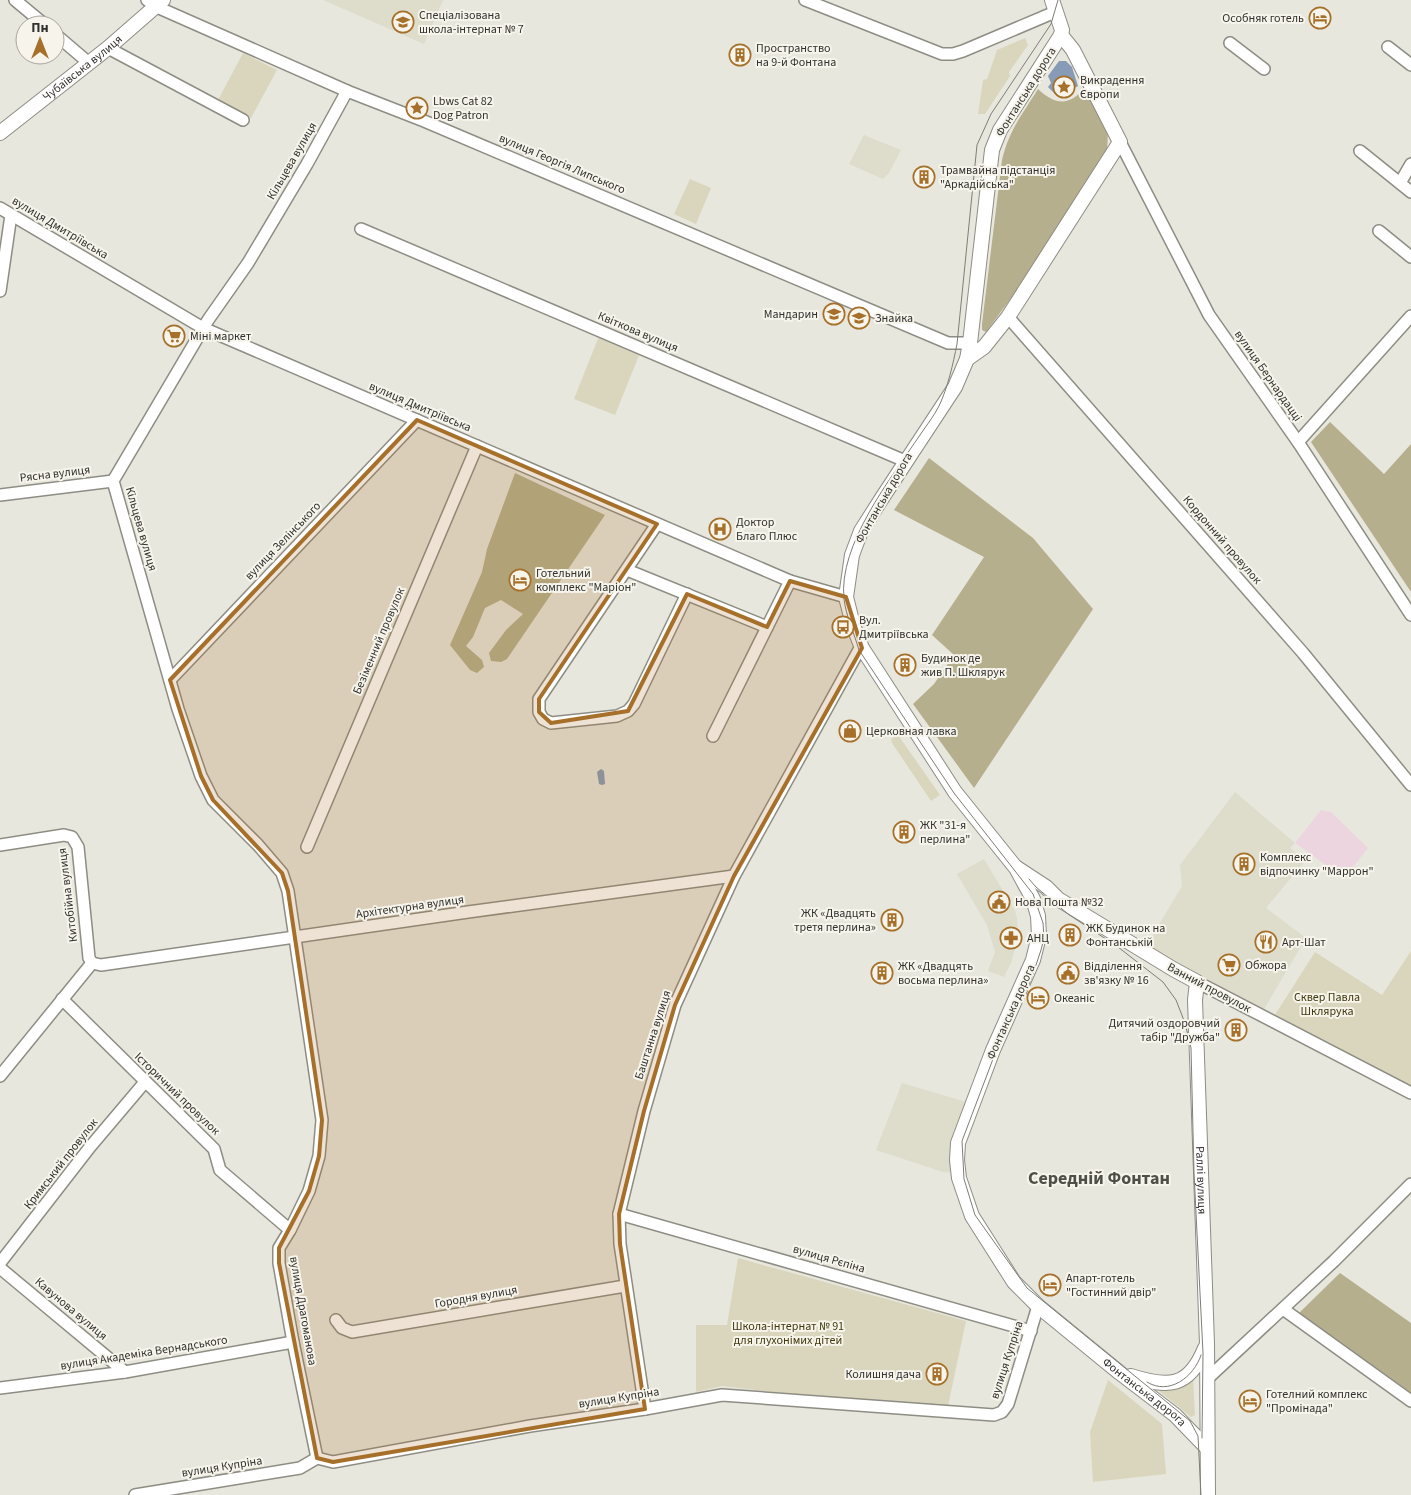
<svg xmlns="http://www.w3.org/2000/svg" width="1411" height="1495" font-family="'Source Sans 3',sans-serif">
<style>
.built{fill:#dedccb}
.industrial{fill:#edd5e0}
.green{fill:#dad6bd}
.forest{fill:#b5af8d}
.water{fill:#879ab6}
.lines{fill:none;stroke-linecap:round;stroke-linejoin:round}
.minor-casing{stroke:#8e8d84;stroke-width:14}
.major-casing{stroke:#8e8d84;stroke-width:16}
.minor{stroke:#fff;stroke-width:11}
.major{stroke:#fff;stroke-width:14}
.tram{stroke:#7e7d77;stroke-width:1}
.marked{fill:#a6702a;fill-opacity:0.2;stroke:#a6702a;stroke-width:4;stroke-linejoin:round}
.labels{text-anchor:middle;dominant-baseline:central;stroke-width:4;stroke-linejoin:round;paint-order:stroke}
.poi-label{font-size:12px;fill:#32312e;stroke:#f6f4eb;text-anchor:start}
.street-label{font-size:12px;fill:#32312e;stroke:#f6f4eb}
.park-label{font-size:12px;fill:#40380c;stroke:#f6f4eb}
.district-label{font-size:18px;font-weight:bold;fill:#504f47;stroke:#f6f4eb}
</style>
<rect width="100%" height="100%" fill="#e8e7de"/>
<g class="built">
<polygon points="323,0 443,0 424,44"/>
<polygon points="864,135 901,150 889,173 883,179 849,164"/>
<polygon points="1235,792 1295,843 1290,848 1305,861 1266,908 1306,938 1263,1011 1147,945 1182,886 1180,865"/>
<polygon points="984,859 1015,911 1017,918 1018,938 1011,963 1004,977 988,971 995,952 987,925 957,874"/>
<polygon points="902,1083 970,1103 955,1173 943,1172 876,1150"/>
</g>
<polygon class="industrial" points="1321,810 1331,812 1368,848 1344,878 1295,843"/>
<g class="green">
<polygon points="1025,38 1028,45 1009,72 1010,76 985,114 978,114 983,80 987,79 997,50"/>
<polygon points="243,53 277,70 251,118 218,100"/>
<polygon points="690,179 711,188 696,224 674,214"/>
<polygon points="599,336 640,353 615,415 574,399"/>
<polygon points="898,735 940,795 931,801 892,743 891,739"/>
<polygon points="1411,951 1411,1087 1273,1018 1315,952 1382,995"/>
<polygon points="738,1258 966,1321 948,1406 905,1402 902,1407 722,1386 696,1392 696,1325 727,1325"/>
<polygon points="1193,1379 1195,1415 1191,1417 1159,1391 1186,1385"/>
<polygon points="1108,1380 1162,1424 1166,1474 1093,1482 1090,1432"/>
</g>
<g class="forest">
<path d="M1085 87 1108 130 1107 153 1011 298 986 332 982 330V324L1002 160C1009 130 1022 115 1038 89 1056 106 1070 106 1085 87Z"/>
<polygon points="1330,422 1384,474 1411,444 1411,592 1311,442"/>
<polygon points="929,458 1033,538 1093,609 974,788 913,704 934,684 954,655 932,635 984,557 894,510"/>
<polygon points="515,473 605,515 507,659 501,662 491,661 489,653 506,630 523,614 501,600 485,608 473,637 466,646 482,660 484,667 477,673 470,670 450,645 482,572 487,549"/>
<polygon points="1340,1273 1411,1323 1411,1393 1298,1314"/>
</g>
<g class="water">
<polygon points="1059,61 1066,61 1072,67 1078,86 1062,95 1057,96 1048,87 1051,83 1048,76"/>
<polygon points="601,769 604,771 605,784 602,785 599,784 597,772"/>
</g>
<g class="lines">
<g class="minor-casing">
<g id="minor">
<polyline points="15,0 45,25"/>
<polyline points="147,0 157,7 347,91 424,121 948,343 970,343"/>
<polyline points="805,0 942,54 953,54 963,51 1055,12"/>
<polyline points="55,34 89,63"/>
<polyline points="1230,43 1264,69"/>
<polyline points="1388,47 1411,65"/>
<polyline points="108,48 243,120"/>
<polyline points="1120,142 1209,315 1298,442 1411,615"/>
<polyline points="1360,151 1411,192"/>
<polyline points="1400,183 1411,164"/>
<polyline points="0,208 203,328 790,581 846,597"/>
<polyline points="361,229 905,461"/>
<polyline points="1379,231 1411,257"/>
<polyline points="0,291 11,215"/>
<polyline points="1008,317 1303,653 1411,785"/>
<polyline points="1298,442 1411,316"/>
<polyline points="0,495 113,481"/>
<polyline points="657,524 539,699 539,712 543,719 551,723 617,716 628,711 634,704 687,594"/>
<polyline points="627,570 767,627"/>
<polyline points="170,680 417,420"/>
<polyline points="713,736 790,581"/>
<polyline points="0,845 64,835 72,837 78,847 89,958 92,963"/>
<polyline points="307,847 477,446"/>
<polyline points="92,963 101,965 468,912 734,876"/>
<polyline points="1197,982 1411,1093"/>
<polyline points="62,999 214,1149 220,1170 290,1230"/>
<polyline points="0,1076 92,963"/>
<polyline points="619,1214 1031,1331"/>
<polyline points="0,1263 90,1147 145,1082"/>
<polyline points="0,1268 125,1372"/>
<polyline points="1283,1309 1411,1401"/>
<polyline points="336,1320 342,1328 352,1332 625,1286"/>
<polyline points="1207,1379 1334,1261 1411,1184"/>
<polyline points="0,1388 125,1372 293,1342"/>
<polyline points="645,1409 620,1244 619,1214 644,1111 675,1005 734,876 859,650 862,648"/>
<polyline points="317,1458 293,1342 279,1263 279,1248 290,1230 309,1191 319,1156 322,1120 288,891 282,873 258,845 213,800 201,776 178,709 113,481 208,320 248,263 307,164 347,91"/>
<polyline points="135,1495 300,1468 317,1458 333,1462 530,1426 645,1409 722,1395 994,1415 1002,1412 1008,1404 1038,1306"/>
</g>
</g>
<g class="major-casing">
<g id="major">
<path id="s1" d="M1061 35 1000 130 992 150 970 343 967 359 955 387 882 498 861 531 852 555 846 597 853 625 862 648 955 792 1016 868 1033 899 1038 916 1039 936 1033 960 993 1050 958 1143 957 1160 959 1178 972 1216 1014 1282 1038 1306 1120 1373 1175 1415 1206 1447"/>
<path id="s2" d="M0 133 108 48 163 0"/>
<polyline points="967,359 984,347 1008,317 1120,142 1073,50 1061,35 1062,30 1052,0"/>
<path id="s3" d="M1017 868 1046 887 1058 899 1173 969 1197 982 1195 1000 1207 1344 1208 1495"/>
<path d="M1131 1376C1168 1388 1189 1388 1205 1348"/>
</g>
</g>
<use href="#minor" class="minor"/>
<use href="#major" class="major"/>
<g class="tram">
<path d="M1058 0 1051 24 991 114 977 145 957 344C953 364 948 387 939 406 934 416 926 426 920 435 891 478 838 545 844 599 846 616 854 633 859 650L954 793 1033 894 1043 923 1044 938 1041 950 1031 980 993 1059 962 1141 964 1179 975 1215 1027 1288 1190 1421 1198 1436 1201 1495"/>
<polyline points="1029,879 1036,887 1068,914 1118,947 1163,982 1176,1000 1185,1023 1191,1048 1194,1173 1203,1353 1202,1438"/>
<path d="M1147 1382C1169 1396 1194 1377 1201 1355"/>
</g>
</g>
<path class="marked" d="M417 420 657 524 539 699V712L551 723 628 711 687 594 767 627 790 581 846 597 862 648 734 876 675 1005 644 1111 619 1214 620 1244 645 1409 333 1462 317 1458 279 1263V1248L309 1191 319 1156 322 1120 288 891 282 873 213 800 201 776 170 680Z"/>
<defs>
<g id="hotel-ring" transform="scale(1.125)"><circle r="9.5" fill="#f6f4eb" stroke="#a6702a" stroke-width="1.5"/><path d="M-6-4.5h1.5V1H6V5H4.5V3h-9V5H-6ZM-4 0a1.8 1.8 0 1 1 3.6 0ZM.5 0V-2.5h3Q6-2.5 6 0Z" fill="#a6702a"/></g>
<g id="school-ring" transform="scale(1.125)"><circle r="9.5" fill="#f6f4eb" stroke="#a6702a" stroke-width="1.5"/><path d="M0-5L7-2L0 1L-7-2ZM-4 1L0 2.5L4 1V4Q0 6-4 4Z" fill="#a6702a"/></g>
<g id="building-ring" transform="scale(1.125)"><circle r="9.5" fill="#f6f4eb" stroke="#a6702a" stroke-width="1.5"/><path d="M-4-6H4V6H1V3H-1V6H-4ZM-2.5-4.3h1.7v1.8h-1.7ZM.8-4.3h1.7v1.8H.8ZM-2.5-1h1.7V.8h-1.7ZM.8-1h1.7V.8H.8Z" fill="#a6702a"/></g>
<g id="sight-ring" transform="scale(1.125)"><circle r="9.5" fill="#f6f4eb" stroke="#a6702a" stroke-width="1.5"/><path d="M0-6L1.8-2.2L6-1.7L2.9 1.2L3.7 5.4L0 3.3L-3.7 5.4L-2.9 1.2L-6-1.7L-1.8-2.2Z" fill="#a6702a"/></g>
<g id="supermarket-ring" transform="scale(1.125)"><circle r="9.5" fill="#f6f4eb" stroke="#a6702a" stroke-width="1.5"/><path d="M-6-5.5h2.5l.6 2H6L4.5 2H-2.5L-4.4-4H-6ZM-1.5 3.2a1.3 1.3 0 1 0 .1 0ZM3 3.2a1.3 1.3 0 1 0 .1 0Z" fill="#a6702a"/></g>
<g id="hospital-ring" transform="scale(1.125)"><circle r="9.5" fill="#f6f4eb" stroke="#a6702a" stroke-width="1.5"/><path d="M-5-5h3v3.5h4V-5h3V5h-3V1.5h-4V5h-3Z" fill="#a6702a"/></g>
<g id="bus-ring" transform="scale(1.125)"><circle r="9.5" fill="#f6f4eb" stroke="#a6702a" stroke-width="1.5"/><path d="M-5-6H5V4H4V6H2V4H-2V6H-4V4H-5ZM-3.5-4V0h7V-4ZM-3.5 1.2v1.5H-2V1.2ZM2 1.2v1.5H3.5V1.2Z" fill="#a6702a"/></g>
<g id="shop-ring" transform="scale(1.125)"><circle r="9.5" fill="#f6f4eb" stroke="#a6702a" stroke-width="1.5"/><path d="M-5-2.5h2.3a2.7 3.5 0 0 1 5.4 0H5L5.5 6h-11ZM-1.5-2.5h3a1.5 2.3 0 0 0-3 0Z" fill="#a6702a"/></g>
<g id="civic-ring" transform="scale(1.125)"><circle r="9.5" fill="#f6f4eb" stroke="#a6702a" stroke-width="1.5"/><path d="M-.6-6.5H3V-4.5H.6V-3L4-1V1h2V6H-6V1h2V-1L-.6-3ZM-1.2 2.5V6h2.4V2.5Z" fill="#a6702a"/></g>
<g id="pharmacy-ring" transform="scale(1.125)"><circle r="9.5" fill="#f6f4eb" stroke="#a6702a" stroke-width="1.5"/><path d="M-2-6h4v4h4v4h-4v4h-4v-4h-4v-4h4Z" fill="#a6702a"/></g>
<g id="restaurant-ring" transform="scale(1.125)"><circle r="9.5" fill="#f6f4eb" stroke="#a6702a" stroke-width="1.5"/><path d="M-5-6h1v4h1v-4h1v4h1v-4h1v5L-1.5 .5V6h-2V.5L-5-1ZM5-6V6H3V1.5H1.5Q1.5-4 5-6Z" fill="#a6702a"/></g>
</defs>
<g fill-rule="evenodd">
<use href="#hotel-ring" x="1320" y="18"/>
<use href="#school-ring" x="403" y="22"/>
<use href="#building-ring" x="740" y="55"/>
<use href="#sight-ring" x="1064" y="87"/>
<use href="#sight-ring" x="417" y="108"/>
<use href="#building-ring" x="924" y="177"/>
<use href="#school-ring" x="834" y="314"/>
<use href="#school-ring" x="859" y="318"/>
<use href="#supermarket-ring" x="174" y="336"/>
<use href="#hospital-ring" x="720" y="529"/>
<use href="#hotel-ring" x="520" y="580"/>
<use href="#bus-ring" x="843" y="627"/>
<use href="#building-ring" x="905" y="665"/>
<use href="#shop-ring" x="850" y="731"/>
<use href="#building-ring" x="904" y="832"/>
<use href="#building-ring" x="1244" y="864"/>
<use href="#civic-ring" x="999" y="902"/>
<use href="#building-ring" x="892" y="920"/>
<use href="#building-ring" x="1070" y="935"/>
<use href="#pharmacy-ring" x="1011" y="938"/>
<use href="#restaurant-ring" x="1266" y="942"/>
<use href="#supermarket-ring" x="1229" y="965"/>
<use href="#building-ring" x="882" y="973"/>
<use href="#civic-ring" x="1068" y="973"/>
<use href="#hotel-ring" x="1038" y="998"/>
<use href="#building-ring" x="1236" y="1030"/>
<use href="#hotel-ring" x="1050" y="1285"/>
<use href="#building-ring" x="937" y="1374"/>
<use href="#hotel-ring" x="1250" y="1401"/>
</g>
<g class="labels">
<g class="poi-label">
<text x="419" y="15">Спеціалізована<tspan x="419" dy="14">школа-інтернат № 7</tspan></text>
<text x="1304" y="18" text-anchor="end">Особняк готель</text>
<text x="756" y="48">Пространство<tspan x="756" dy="14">на 9-й Фонтана</tspan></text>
<text x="1080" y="80">Викрадення<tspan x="1080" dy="14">Європи</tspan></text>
<text x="433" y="101">Lbws Cat 82<tspan x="433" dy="14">Dog Patron</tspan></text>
<text x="940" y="170">Трамвайна підстанція<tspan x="940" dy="14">"Аркадійська"</tspan></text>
<text x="818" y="314" text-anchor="end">Мандарин</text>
<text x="875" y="318">Знайка</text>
<text x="190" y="336">Міні маркет</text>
<text x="736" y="522">Доктор<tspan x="736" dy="14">Благо Плюс</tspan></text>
<text x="536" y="573">Готельний<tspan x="536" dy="14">комплекс "Маріон"</tspan></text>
<text x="859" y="620">Вул.<tspan x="859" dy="14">Дмитріївська</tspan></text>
<text x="921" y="658">Будинок де<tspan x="921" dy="14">жив П. Шклярук</tspan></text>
<text x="866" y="731">Церковная лавка</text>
<text x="920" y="825">ЖК "31-я<tspan x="920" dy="14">перлина"</tspan></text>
<text x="1260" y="857">Комплекс<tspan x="1260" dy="14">відпочинку "Маррон"</tspan></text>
<text x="1015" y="902">Нова Пошта №32</text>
<text x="876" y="913" text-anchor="end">ЖК «Двадцять<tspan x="876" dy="14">третя перлина»</tspan></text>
<text x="1086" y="928">ЖК Будинок на<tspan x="1086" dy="14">Фонтанській</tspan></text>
<text x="1027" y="938">АНЦ</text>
<text x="1282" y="942">Арт-Шат</text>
<text x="1245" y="965">Обжора</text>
<text x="898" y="966">ЖК «Двадцять<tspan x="898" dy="14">восьма перлина»</tspan></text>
<text x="1084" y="966">Відділення<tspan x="1084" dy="14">зв'язку № 16</tspan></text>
<text x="1054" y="998">Океаніс</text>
<text x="1220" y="1023" text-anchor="end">Дитячий оздоровчий<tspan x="1220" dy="14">табір "Дружба"</tspan></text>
<text x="1066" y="1278">Апарт-готель<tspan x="1066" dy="14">"Гостинний двір"</tspan></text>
<text x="921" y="1374" text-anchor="end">Колишня дача</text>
<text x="1266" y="1394">Готелний комплекс<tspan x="1266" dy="14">"Промінада"</tspan></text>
</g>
<g class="street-label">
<text stroke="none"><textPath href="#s2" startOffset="105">Чубаївська вулиця</textPath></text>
<text transform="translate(1026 92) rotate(-58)">Фонтанська дорога</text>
<text transform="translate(292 161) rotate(-60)">Кільцева вулиця</text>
<text transform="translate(562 164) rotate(23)">вулиця Георгія Липського</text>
<text transform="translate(60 228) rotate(31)">вулиця Дмитріївська</text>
<text transform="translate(638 332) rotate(23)">Квіткова вулиця</text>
<text transform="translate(1268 376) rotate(55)">вулиця Бернардацці</text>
<text transform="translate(420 407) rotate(23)">вулиця Дмитріївська</text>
<text transform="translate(55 474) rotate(-7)">Рясна вулиця</text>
<text transform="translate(884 498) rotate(-60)">Фонтанська дорога</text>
<text transform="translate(141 529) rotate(74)">Кільцева вулиця</text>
<text transform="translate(1222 540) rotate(49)">Кордонний провулок</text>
<text transform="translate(283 541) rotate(-46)">вулиця Зелінського</text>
<text transform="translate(379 641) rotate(-67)">Безіменний провулок</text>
<text transform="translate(68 895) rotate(-97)">Китобійна вулиця</text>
<text transform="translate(410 907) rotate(-8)">Архітектурна вулиця</text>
<text transform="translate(1209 988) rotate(28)">Ванний провулок</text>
<text transform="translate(1011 1012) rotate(-66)">Фонтанська дорога</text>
<text transform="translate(653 1035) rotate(-72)">Баштанна вулиця</text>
<text transform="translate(177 1094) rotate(44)">Історичний провулок</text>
<text transform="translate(61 1164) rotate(-52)">Кримський провулок</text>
<text stroke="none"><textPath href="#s3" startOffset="412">Раллі вулиця</textPath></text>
<text transform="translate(829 1259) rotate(16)">вулиця Рєпіна</text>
<text transform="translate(476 1297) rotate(-10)">Городня вулиця</text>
<text transform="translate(71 1309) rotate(40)">Кавунова вулиця</text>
<text transform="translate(303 1311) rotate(80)">вулиця Драгоманова</text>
<text transform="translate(144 1353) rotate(-9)">вулиця Академіка Вернадського</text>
<text transform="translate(1007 1360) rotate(-72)">вулиця Купріна</text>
<text stroke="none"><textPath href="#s1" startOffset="1558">Фонтанська дорога</textPath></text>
<text transform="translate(619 1398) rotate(-9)">вулиця Купріна</text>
<text transform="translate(222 1467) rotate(-9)">вулиця Купріна</text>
</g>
<g class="park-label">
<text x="1327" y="997">Сквер Павла<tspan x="1327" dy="14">Шклярука</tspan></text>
<text x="788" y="1326">Школа-інтернат № 91<tspan x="788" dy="14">для глухонімих дітей</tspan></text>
</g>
<g class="district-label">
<text x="1099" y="1178">Середній Фонтан</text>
</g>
</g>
<g transform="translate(40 40)"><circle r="24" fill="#f6f4eb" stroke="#a8a69f"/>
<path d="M0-4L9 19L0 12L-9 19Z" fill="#a6702a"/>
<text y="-8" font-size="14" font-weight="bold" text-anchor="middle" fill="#32312e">Пн</text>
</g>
</svg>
